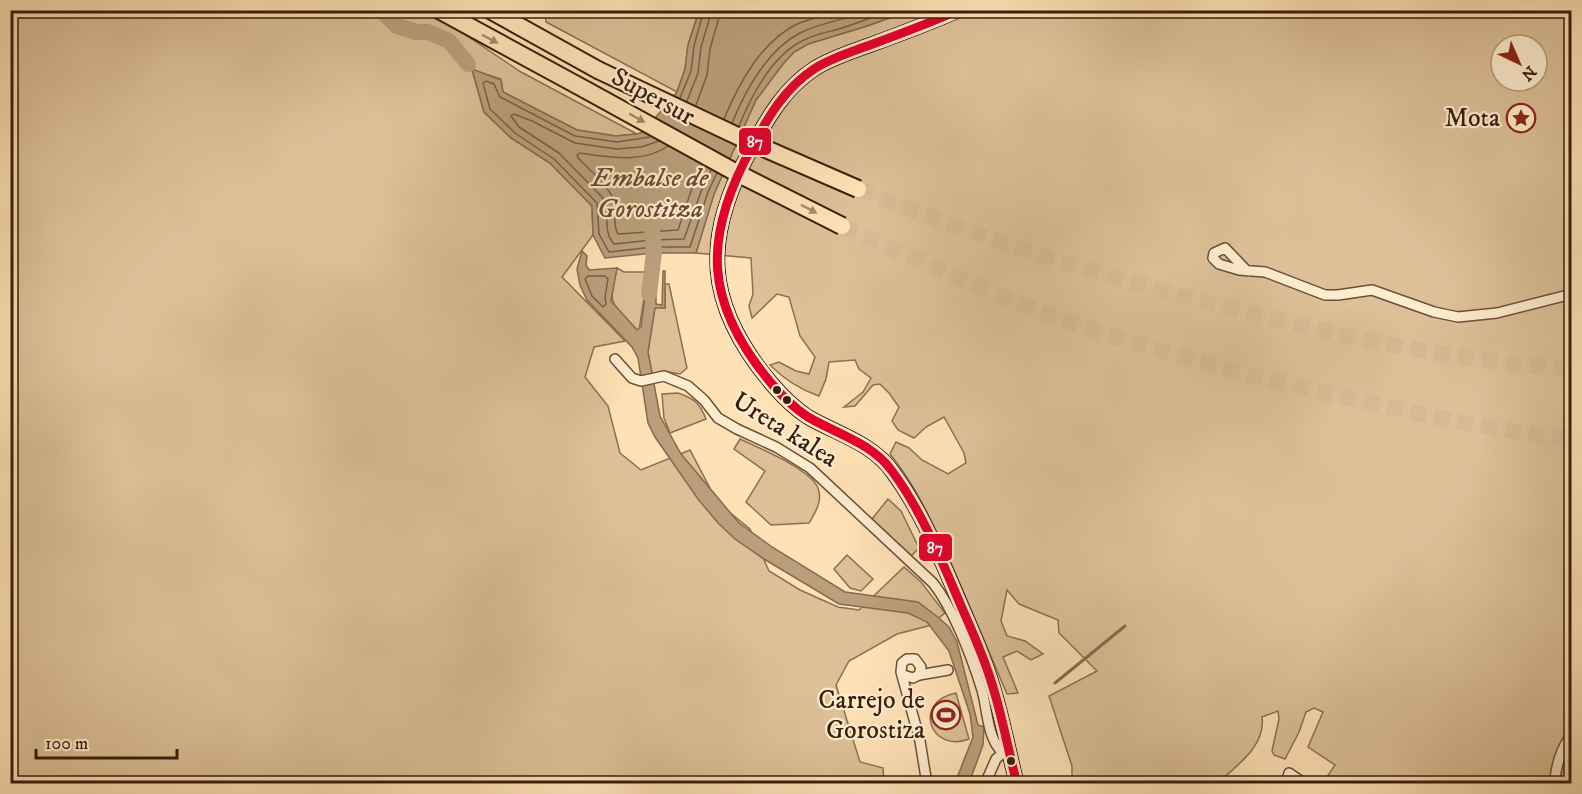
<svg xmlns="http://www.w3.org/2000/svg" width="1582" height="794" font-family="'IM FELL DW Pica',serif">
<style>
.green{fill:#ddc098;stroke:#8c6f52;stroke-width:1.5;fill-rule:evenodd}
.water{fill:#bb9f7c;stroke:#876b4f;stroke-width:1.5}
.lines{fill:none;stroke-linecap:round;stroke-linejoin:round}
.shore{stroke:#7a5e44;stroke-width:1.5}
.stream{stroke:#876b4f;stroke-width:3}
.river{stroke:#bb9f7c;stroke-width:16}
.highway-tunnel{stroke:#d7ba93;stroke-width:16;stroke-dasharray:16 8;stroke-linecap:butt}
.street-casing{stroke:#6b4f36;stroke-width:12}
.secondary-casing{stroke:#3a1e0c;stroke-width:16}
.highway-casing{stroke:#3a1e0c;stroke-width:20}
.street{stroke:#feeccf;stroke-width:9}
.secondary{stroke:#feeccf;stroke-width:14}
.highway{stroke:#fee1b5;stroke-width:16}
.highway-bridge-casing{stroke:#3a1e0c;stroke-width:20;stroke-linecap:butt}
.highway-bridge{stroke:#fee1b5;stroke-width:16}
.bus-1-casing{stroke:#feeccf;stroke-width:14}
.bus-1{stroke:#e4002b;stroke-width:9}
.oneway{fill:#a68969}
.bus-dot{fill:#3a1e0c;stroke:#feeccf;stroke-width:2}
.labels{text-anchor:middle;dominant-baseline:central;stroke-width:4.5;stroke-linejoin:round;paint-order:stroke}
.street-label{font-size:26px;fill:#3a1e0c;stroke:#feeccf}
.poi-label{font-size:26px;fill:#3a1e0c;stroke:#feeccf;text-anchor:end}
.water-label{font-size:27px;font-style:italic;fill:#674b33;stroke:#feeccf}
.line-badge{stroke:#feeccf;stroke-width:2}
.badge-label{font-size:16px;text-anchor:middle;font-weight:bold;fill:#fff}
</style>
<rect width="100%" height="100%" fill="#fee1b5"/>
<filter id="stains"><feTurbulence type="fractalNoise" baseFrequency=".00333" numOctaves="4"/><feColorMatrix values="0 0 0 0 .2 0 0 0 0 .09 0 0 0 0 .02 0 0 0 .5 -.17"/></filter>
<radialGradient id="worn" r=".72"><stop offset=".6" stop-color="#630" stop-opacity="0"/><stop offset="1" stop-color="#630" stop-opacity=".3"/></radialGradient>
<g class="green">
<polygon points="11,11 430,11 521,72 637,134 616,136 577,130 503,92 501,79 472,70 484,112 511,138 550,163 592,206 593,235 562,277 625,341 594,347 585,377 608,406 620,453 641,470 690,450 711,490 728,511 750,529 769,571 800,590 838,607 859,610 904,567 921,582 945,613 928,626 897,634 849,661 836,685 860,762 883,768 884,783 11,783"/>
<polygon points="545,11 699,11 688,45 685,69 677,92 546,22"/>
<path d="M909 11H1571V783H1323L1335 765 1308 747 1323 712 1314 708 1306 712 1299 732 1285 759 1274 755 1272 751 1279 719 1278 711 1262 717C1266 746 1237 765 1218 783H1072V766L1049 696 1097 671 1059 633 1058 620 1019 604 1007 590 1001 621 1007 636 1025 641 1043 654 1031 660 1017 651 1003 657 1018 693 1007 694C988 650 970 606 951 563 933 524 917 487 890 454L896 442 909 448 922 460 948 474 966 463 964 453 944 417 926 427 914 438 898 430 892 421 899 407 889 393 880 384 873 385 855 406 844 407 863 392 871 378 859 369 855 360 829 362 826 379 819 396C801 390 784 379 770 365L779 362 796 371 809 374 815 357 800 336 789 297 777 294 752 318 749 306 753 294 751 258 696 253 714 194 756 100 783 64 794 52 808 44 867 26ZM1501 45H1537V81H1501Z"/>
<path d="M617 268 624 272H648L639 330H637C610 301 608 307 617 268Z"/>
<polygon points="665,284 669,284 687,368 680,374 663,371 652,374 648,352 655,307 665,308"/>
<path d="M678 393C695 399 699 402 706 419L670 433 664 418 662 394Z"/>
<path d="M740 439C759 448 810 469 818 488 823 501 815 513 809 523L771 525 746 502 765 471 734 449Z"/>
<polygon points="888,499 901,511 919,548 911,556 872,519"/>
<polygon points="847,555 873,579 861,591 850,588 834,569"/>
<path d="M956 693 969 739C931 754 911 702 956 693Z"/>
</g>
<g class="water">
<polygon points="699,11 909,11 867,26 808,44 794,52 783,64 756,100 714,194 696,253 654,253 605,258 593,235 592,206 550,163 511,138 484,112 472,69 501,80 503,92 577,130 616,136 637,134 653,129 655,118 677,92 685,69 688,45"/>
<polygon points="582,251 587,256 586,265 589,270 617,268 611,301 637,330 641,327 648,272 656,272 656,304 662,305 663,271 665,271 665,308 655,308 648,352 660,416 681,454 739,523 772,547 845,592 918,602 939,618 949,627 957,642 978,725 984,727 983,745 969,783 955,783 973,737 970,714 949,651 927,622 908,613 839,604 764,559 735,539 718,523 698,499 655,437 648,423 638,358 632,347 587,300 580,285 577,269"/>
</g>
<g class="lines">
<g class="shore">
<polyline points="680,98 691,71 694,46 704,10"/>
<polyline points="687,101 698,73 701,47 712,10"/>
<polyline points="696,105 707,75 710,49 721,10"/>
<path d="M724 119C739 83 761 42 797 24 811 18 828 15 842 10"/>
<path d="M732 123C746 89 767 50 800 33 822 22 848 19 871 10"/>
<path d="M739 126C752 94 772 55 804 40 815 34 828 32 839 29 857 23 874 17 891 10"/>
<polyline points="650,137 617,142 575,136 500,97 494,84 486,81 483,83 490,109 515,133 554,159 597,203 599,234 609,252 653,247 690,247 708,192 717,173"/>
<path d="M659 141 641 147 617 149 575 143 532 121 514 114 511 116 519 127 559 153 602 197C612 213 601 229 614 244L652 240 684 239 702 189 711 170"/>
<path d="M668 146C643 164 608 157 580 153L577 155 578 158C588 168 611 188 614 202 617 212 612 225 618 234L678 230 693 185 703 165"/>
<polygon points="605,276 608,279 605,297 606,304 603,307 592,296 585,279 588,276"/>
</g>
<polyline class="stream" points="1055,683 1125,626"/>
<g class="river">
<polyline points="381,10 397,26 416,32 428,32 449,41 468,64"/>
<polyline points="649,294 654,253 652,230"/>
</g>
<g class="highway-tunnel">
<path d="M858 189C901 205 945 223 989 238 1078 268 1168 293 1259 315 1362 341 1466 362 1572 369"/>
<path d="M842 226C925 263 1008 303 1094 330 1183 359 1275 382 1366 402 1434 417 1502 432 1572 438"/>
</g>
<g class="street-casing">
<g id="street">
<polyline points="1247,271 1225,248 1214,253 1213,258 1219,264 1239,270 1265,272 1325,295 1338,295 1372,290 1434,312 1458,317 1497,313 1572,294"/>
<path d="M615 359 632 378 641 381 664 376 688 386 704 400 718 418 737 429 776 447 810 468 933 583C953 608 971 655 981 687 988 708 986 736 1002 752"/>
<polyline points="903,675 913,678 919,675 948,670"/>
<polyline points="919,675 921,667 915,659 907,659 902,663 901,672 920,741 927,784"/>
<polyline points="985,784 996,759 1006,750"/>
<polyline points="1286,784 1289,773 1305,784"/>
<path d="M1554 784C1557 764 1560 750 1572 734"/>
</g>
</g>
<g class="secondary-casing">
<path id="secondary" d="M959 10C930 23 900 34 870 45 851 52 831 58 814 69 785 88 768 117 752 147 702 238 704 303 771 383 782 396 794 408 808 417 837 434 872 443 892 471 921 510 940 557 959 601 970 627 983 654 991 681 1002 714 1008 750 1017 784"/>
</g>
<g class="highway-casing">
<g id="highway">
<polyline points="439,10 586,90"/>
<polyline points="490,10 598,70"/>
</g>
</g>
<use href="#street" class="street"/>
<use href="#secondary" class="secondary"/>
<use href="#highway" class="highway"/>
<g class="highway-bridge-casing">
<g id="highway-bridge">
<polyline points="598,70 750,142 858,189"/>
<polyline points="586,90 733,171 842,226"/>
</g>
</g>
<use href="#highway-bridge" class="highway-bridge"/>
<g class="bus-1-casing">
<path id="bus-1" d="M959 10C930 23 900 34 870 45 851 52 831 58 814 69 785 88 768 117 752 147 702 238 704 303 771 383 782 396 794 408 808 417 837 434 872 443 892 471 921 510 940 557 959 601 970 627 983 654 991 681 1002 714 1008 750 1017 784"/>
</g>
<use href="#bus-1" class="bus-1"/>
</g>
<defs><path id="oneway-solid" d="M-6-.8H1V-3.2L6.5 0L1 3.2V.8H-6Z" transform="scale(1.5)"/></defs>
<g class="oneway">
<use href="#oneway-solid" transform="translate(490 39) rotate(28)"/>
<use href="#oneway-solid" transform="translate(637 118) rotate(29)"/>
<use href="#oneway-solid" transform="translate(809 209) rotate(27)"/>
</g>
<defs>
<g id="sight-ring" transform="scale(1.5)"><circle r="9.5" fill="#feeccf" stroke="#8f2418" stroke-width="1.5"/><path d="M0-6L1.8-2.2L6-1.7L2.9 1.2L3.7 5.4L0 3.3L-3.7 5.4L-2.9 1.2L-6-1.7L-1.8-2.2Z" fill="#8f2418"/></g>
<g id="stadium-ring" transform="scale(1.5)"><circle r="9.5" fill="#feeccf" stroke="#8f2418" stroke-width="1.5"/><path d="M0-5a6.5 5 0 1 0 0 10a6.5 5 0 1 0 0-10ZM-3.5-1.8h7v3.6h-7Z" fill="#8f2418"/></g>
</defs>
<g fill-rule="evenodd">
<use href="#sight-ring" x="1521" y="118"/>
<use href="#stadium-ring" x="946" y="715"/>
</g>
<g class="bus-dot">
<circle cx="777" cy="390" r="5"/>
<circle cx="787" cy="400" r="5"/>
<circle cx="1011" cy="761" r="5"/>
</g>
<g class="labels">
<g class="street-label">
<text transform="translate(653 97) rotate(29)">Supersur</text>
<text transform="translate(785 430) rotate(32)">Ureta kalea</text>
</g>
<g class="poi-label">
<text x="1500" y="118">Mota</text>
<text x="925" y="700">Carrejo de<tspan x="925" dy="30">Gorostiza</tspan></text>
</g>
<g class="water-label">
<text x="650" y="178">Embalse de<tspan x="650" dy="31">Gorostitza</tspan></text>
</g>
</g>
<g class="line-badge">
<rect x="738" y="127" width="34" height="29" rx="6" fill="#e4002b"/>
<rect x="918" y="533" width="35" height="29" rx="6" fill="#e4002b"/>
</g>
<g class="badge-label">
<text x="755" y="147">87</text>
<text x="935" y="553">87</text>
</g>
<rect width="1582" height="794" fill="none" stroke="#fee1b5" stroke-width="36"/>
<rect x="12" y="12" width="1558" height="770" fill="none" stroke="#3a1e0c" stroke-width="3"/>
<rect x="18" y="18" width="1546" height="758" fill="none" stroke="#3a1e0c" stroke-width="1.5"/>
<g transform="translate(1519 63) rotate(136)"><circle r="28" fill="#feeccf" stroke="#b09a81" stroke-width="1.5"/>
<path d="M0-4.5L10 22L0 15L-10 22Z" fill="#8f2418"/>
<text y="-9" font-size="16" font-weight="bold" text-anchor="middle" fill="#3a1e0c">N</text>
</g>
<path d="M36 749v9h141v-9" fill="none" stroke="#3a1e0c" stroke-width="3"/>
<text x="45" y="749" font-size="18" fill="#3a1e0c" stroke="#feeccf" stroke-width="4.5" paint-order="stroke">100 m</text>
<rect width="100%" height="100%" filter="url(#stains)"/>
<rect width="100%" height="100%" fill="url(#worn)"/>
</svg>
